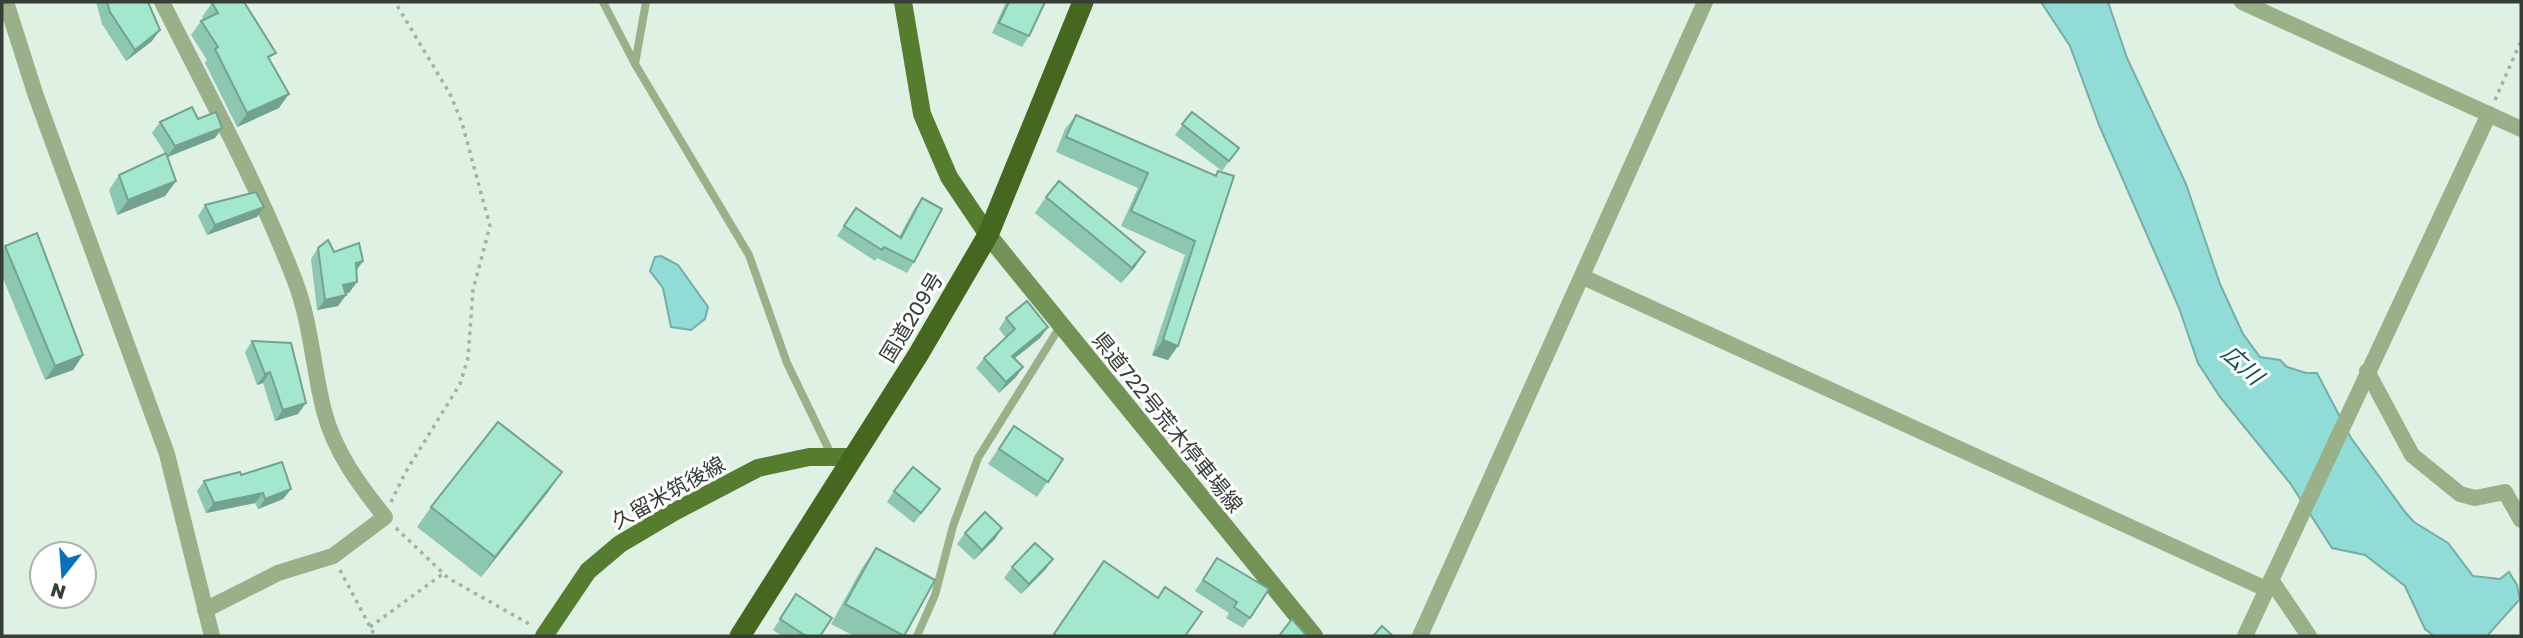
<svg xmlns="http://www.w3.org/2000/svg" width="2523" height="638" font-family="'Golos Text','Noto Sans JP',sans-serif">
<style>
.water{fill:#91dcd6;stroke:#76ada7;stroke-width:2}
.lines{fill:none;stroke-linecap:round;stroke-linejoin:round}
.path{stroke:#a4b2a6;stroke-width:3.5;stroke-dasharray:3.5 5;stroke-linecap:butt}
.lane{stroke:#9ab088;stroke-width:8}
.street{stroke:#9ab088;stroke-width:16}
.secondary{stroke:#739256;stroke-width:18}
.primary{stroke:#567c2f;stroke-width:18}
.highway{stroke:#45671f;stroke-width:21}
.wall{fill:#8dc7b2}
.shaded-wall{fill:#73a291}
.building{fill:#a4e7cf;stroke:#73a291;stroke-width:2}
.labels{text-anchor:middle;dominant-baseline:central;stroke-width:6;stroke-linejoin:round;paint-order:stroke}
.street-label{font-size:21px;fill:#373e38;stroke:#fff}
.water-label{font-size:23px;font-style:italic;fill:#0f514e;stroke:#fff}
</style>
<rect width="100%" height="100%" fill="#dff1e2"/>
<g class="water">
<polygon points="2041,2 2108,2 2127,58 2186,184 2220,284 2243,334 2260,357 2280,360 2287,367 2306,373 2317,373 2351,438 2405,512 2414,522 2448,543 2473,576 2500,579 2509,572 2517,585 2520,599 2487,636 2434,636 2425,629 2405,586 2365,555 2332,548 2290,483 2220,397 2198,363 2179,308 2099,125 2070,46"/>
<polygon points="661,256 678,265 708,307 705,319 691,330 671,327 663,288 650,271 655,257"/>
</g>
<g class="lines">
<g class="path">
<polyline points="2495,100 2521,41"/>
<polyline points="391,502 405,473 460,384 468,358 473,290 490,226 462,123 450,94 395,2"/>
<polyline points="396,528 448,578 531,625"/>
<polyline points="340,570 375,636"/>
<polyline points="370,627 444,573"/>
</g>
<g class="lane">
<polyline points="603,2 635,64"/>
<polyline points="646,2 635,64 749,255 787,363 831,454"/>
<polyline points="917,636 935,595 953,526 978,458 1061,325"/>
</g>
<g class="street">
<polyline points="6,2 36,96 167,454 212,636"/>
<path d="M162 2C208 94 258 185 295 281 311 323 313 368 324 411 334 451 360 486 385 517L333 556 278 573 205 610"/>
<polyline points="2242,2 2521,129"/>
<polyline points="1583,277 2266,589"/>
<polyline points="2367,371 2412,455 2460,494 2475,498 2505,492 2521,520"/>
<polyline points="2271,580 2309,636"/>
<polyline points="1420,636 1705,2"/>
<polyline points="2245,636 2489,114"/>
</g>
<polyline class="secondary" points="988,235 1314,636"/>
<g class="primary">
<polyline points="903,2 922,114 949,177 988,235"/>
<polyline points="544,636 588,571 620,544 674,512 758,468 809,457 853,457"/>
</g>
<polyline class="highway" points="740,636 918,355 988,235 1083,2"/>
</g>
<g class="wall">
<polygon points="96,2 148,2 152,41 126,61 102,24"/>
<polygon points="1006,2 1045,2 1029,36 1022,47 992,33"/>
<polygon points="212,3 270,61 279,108 237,127 205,63 207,60 191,35 201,21 204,20 202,17"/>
<polygon points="1192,112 1239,148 1222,171 1175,135"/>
<polygon points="1076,115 1214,176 1218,171 1168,360 1152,355 1185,255 1121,226 1138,188 1056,152 1065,129"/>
<polygon points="198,119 215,138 168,157 176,181 165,196 117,215 109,190 119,175 165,153 152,133 160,122"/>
<polygon points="1046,197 1135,267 1121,283 1035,213"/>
<polygon points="922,198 914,262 907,273 877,258 875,261 837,236 856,208 899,237 914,209"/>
<polygon points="205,205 264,207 257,217 207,235 198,216"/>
<polygon points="5,246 83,355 73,370 45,380 2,276 2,251"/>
<polygon points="318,248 363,261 356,271 349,293 345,293 346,295 338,306 317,310 311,259"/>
<polygon points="1006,318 1048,327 1040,338 1015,358 1023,367 1015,378 999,393 976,368 984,358 1006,338 999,329"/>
<polygon points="252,341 298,414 275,421 263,383 257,385 245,352"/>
<polygon points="1014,426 1063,459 1037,497 988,464"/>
<polygon points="562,472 548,492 481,577 417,527 431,507"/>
<polygon points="241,475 291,489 283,499 258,509 255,503 206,513 197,491 204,481"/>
<polygon points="940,489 914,523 887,502 894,491"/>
<polygon points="965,533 995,539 974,560 957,544"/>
<polygon points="876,548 904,636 854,636 831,624 862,568"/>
<polygon points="1217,558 1269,589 1243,628 1226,618 1229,613 1195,591"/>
<polygon points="1053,559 1045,570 1021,594 1004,578 1012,567"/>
<polygon points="796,594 820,636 782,636 773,630"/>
</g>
<g class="shaded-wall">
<polygon points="160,30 152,41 126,61 135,50"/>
<polygon points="289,94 279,108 237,127 247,113"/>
<polygon points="222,128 215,138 167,157 175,146"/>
<polygon points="176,181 165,196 117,215 128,200"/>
<polygon points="264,207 257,217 207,235 215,225"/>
<polygon points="1145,252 1135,267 1121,283 1132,268"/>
<polygon points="363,261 356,271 356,263"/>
<polygon points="357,282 349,293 336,296 343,285"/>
<polygon points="346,295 338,306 317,310 325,300"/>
<polygon points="1048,327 1040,338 1005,366 1012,356"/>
<polygon points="1163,340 1178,346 1168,360 1152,355"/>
<polygon points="83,355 73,370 45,380 55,366"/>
<polygon points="1023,367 1015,378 999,393 1006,382"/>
<polygon points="270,372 263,383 257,385 265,374"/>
<polygon points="306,403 298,414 275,421 283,410"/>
<polygon points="562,472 548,492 481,577 495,557"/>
<polygon points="291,489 283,499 258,509 265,499"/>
<polygon points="263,493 255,503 206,513 214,503"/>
<polygon points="1002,528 995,539 974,560 982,550"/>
<polygon points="1053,559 1045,570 1021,594 1029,584"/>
</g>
<g class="building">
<polygon points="107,2 148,2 160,30 135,50 110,12"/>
<polygon points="215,2 244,2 276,53 268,57 289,94 247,113 215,49 218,47 201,21 218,13 212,3"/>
<polygon points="1009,2 1045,2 1029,36 999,23"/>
<polygon points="192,107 198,119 216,112 222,128 175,146 160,122"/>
<polygon points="1192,112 1239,148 1229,161 1182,124"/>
<polygon points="1076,115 1216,176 1218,171 1234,176 1178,346 1163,340 1195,241 1131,211 1148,173 1066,137"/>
<polygon points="166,153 176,181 128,200 119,175"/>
<polygon points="1059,181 1145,252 1132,268 1046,197"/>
<polygon points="256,192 264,207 215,225 205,205"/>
<polygon points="922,198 942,209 914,262 884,247 882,250 844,226 856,208 901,238"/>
<polygon points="37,233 83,355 55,366 5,246"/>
<polygon points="328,240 334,252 359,243 363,261 356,263 357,282 343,285 346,295 325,300 318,248"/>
<polygon points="1027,301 1048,327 1012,356 1023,367 1006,382 984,358 1015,329 1006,318"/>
<polygon points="252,341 291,343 306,403 283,410 270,372 265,374"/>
<polygon points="498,422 562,472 495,557 431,507"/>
<polygon points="1014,426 1063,459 1048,482 999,449"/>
<polygon points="282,462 291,489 265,499 263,493 214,503 204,481 240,472 241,475"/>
<polygon points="913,467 940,489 921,513 894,491"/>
<polygon points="985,512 1002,528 982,550 965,533"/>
<polygon points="1035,543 1053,559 1029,584 1012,567"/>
<polygon points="876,548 935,580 904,636 845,604"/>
<polygon points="1217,558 1269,589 1250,618 1234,607 1237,602 1203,580"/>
<polygon points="1104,561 1158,598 1165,587 1202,612 1185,636 1057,636 1054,634"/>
<polygon points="796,594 832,618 820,636 806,636 780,619"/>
<polygon points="1292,619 1307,636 1279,636"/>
<polygon points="1382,626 1393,636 1373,636"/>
</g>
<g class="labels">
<g class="street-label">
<text transform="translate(911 317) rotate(-59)">国道209号</text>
<text transform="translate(1168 422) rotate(51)">県道722号荒木停車場線</text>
<text transform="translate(668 492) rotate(-29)">久留米筑後線</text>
</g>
<g class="water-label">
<text transform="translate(2243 364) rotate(42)">広川</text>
</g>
</g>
<rect width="2523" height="638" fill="none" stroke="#373e38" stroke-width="7"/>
<g transform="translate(63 575) rotate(197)"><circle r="33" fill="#ffffff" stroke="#afb2af" stroke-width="2"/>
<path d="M0-5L12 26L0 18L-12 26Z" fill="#0771bc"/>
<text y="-10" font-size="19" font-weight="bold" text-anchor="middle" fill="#373e38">N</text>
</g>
</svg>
